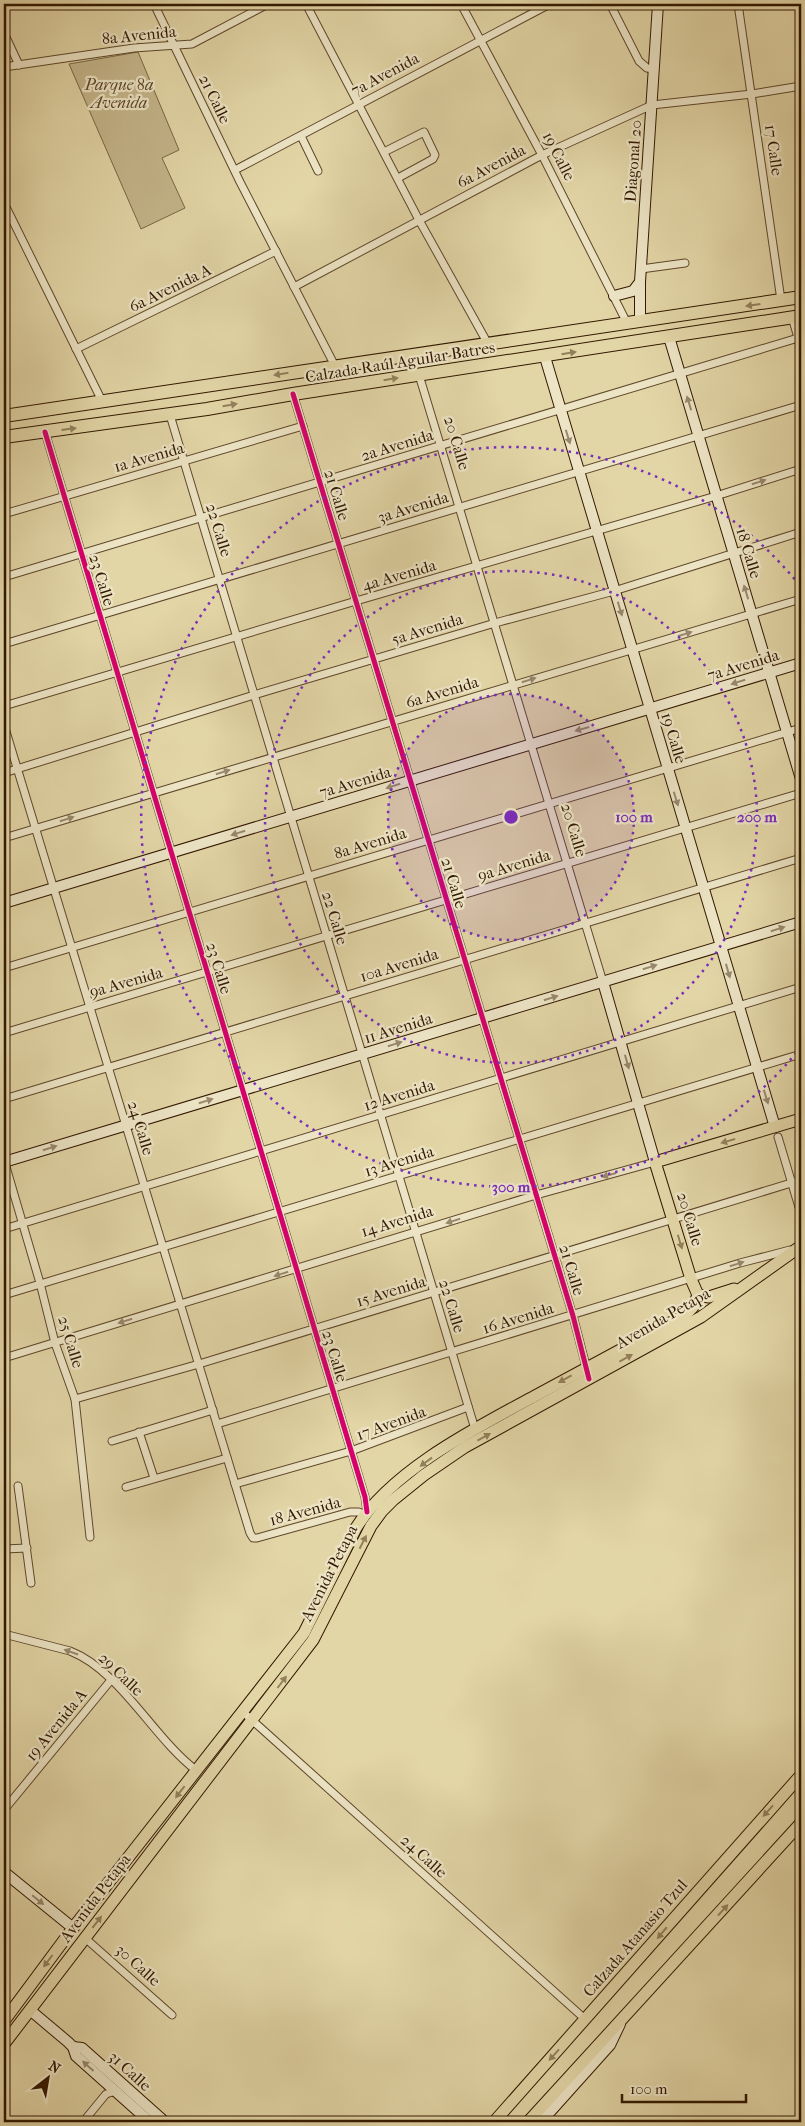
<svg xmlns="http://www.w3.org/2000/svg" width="805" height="2126" font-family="'IM FELL French Canon',serif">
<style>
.green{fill:#c4b58a;stroke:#7b6645}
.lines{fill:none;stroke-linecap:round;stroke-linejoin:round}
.street-casing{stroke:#5e472a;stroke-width:9}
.secondary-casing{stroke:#321800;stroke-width:12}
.primary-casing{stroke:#321800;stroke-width:13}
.highway-casing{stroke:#321800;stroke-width:14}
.street{stroke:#ece4c5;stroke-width:7}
.secondary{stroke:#ece4c5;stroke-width:10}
.primary{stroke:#e2d5a6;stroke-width:11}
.highway{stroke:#e2d5a6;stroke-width:12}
.cycleway-casing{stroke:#ece4c5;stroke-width:8}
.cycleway{stroke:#d6006c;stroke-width:5}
.oneway{fill:#93805b}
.oneway2{fill:#98886c}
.ring{fill:none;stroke:#7b2cbf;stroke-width:2.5;stroke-dasharray:2.5 5}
.labels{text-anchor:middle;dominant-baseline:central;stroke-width:4.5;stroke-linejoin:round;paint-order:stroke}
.street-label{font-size:16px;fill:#321800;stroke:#ece4c5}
.park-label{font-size:16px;font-style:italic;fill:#5e4729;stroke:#ece4c5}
.centre{fill:#7b2cbf;stroke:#ece4c5;stroke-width:2.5}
.ring-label{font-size:15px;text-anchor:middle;font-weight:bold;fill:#7b2cbf;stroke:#ece4c5;stroke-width:4.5;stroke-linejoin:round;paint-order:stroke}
</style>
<rect width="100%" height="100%" fill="#e2d5a6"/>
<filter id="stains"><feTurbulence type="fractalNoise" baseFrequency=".004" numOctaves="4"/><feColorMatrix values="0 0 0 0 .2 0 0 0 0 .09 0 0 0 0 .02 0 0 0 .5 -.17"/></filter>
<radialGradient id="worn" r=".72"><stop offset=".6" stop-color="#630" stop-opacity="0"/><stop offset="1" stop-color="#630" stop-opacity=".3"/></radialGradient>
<polygon class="green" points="138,52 179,150 162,158 185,208 141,229 69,64"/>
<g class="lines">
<g class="street-casing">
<g id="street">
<polyline points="154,4 240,182 335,366"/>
<polyline points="306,4 419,220 488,344"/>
<polyline points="461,4 542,155 627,323"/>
<polyline points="610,4 639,61 647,68 654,69"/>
<polyline points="738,4 781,300"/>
<polyline points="4,33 19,65"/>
<polyline points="4,67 134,48 192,44 268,4"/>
<polyline points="301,136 318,171"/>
<polyline points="384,152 424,132 435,155 433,159 398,178"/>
<polyline points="235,170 550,4"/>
<polyline points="4,203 102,401"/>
<polyline points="641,269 685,263"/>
<polyline points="294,287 542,155 652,105 752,94 801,86"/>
<polyline points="792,317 801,348"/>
<polyline points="76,349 276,251"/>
<polyline points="419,375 603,982"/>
<polyline points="293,394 573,1316 587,1370"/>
<polyline points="170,415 475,1429"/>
<polyline points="45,432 365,1497 367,1512"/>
<polyline points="4,514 303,426"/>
<polyline points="4,577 798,338"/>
<polyline points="4,644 801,405"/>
<polyline points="4,706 356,601 716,496 801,469"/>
<polyline points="4,725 250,1533 253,1538 257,1538 350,1512 359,1512 364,1515"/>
<polyline points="4,773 254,695 495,623 614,591 801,532"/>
<polyline points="4,838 801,599"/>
<polyline points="4,968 801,728"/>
<polyline points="4,1033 801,793"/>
<polyline points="4,1099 801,858"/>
<polyline points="778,1137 801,1214"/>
<polyline points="4,1160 40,1283 55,1343 75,1399 90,1537"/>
<polyline points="4,1229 801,987"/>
<polyline points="4,1295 801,1054"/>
<polyline points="4,1358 536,1195 655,1162"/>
<polyline points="75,1399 199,1364 801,1180"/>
<polyline points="217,1424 740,1263 790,1250"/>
<polyline points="139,1432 154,1478"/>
<polyline points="112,1441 213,1410"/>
<polyline points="235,1484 351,1451 468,1407"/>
<polyline points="18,1486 31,1583"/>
<polyline points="126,1487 227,1458"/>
<polyline points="4,1549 27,1548"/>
<path d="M4 1634 70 1651C121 1671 153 1738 197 1771"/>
<polyline points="243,1712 586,2020"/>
<polyline points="4,1810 111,1680"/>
<polyline points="85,1938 172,2015"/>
<polyline points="83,2122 106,2094 116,2091"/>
</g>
</g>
<g class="secondary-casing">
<g id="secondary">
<polyline points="614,296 633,291 640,282"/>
<polyline points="640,321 640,282 658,4"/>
<polyline points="669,337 801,779"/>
<polyline points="545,357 775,1127"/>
<polyline points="4,903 801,663"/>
<polyline points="603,982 655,1162"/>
<polyline points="4,1162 801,922"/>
<polyline points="4,1872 73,1928"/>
<polyline points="30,2010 68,2042 73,2047 76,2056 150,2122"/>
<polyline points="73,2047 82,2048 165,2122"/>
<polyline points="541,2122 610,2045 620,2024"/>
</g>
</g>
<g class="primary-casing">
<g id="primary">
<polyline points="698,1295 691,1279 655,1162 801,1119"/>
<polyline points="698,1295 709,1297 734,1289"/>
<path d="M4 2021 73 1928 304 1633 356 1528C392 1470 476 1428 535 1396 585 1369 635 1342 685 1315L693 1307 698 1295"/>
<polyline points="4,2044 313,1640 371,1526 382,1511 393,1500 424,1475 465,1447 701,1317 801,1246"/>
<polyline points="494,2122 801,1775"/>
<polyline points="528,2122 801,1823"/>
</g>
</g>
<g class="highway-casing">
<g id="highway">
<polyline points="4,416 801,297"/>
<polyline points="4,437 207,409 293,394 801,316"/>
</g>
</g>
<use href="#street" class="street"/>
<use href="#secondary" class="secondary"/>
<use href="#primary" class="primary"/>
<use href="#highway" class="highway"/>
<g class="cycleway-casing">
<g id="cycleway">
<polyline points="293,394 573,1316 589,1379"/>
<polyline points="45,432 365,1497 367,1512"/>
</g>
</g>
<use href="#cycleway" class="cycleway"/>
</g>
<defs><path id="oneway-solid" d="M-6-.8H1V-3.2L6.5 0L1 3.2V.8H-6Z" transform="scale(1.25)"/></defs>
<g class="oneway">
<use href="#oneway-solid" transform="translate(753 305) rotate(172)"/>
<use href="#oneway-solid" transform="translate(569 353) rotate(-9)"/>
<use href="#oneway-solid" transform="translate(281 374) rotate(171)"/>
<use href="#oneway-solid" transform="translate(391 379) rotate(-9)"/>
<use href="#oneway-solid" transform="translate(230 405) rotate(-10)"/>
<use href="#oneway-solid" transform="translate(69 429) rotate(-7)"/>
<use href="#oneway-solid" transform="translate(728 1141) rotate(164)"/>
<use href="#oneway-solid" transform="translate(680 1242) rotate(73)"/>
<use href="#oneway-solid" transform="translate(626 1358) rotate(-29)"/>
<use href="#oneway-solid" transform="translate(565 1379) rotate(151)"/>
<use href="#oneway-solid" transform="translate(484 1437) rotate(-29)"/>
<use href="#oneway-solid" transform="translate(426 1462) rotate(144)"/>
<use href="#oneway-solid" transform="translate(363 1542) rotate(-63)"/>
<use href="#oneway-solid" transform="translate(282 1682) rotate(-53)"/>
<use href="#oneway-solid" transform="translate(180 1792) rotate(128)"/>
<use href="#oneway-solid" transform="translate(768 1811) rotate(132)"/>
<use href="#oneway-solid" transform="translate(723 1910) rotate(-48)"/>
<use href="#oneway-solid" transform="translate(97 1922) rotate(-52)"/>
<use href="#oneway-solid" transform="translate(662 1933) rotate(130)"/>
<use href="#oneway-solid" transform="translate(48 1961) rotate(127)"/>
<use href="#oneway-solid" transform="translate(554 2055) rotate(132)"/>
</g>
<g class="oneway2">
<use href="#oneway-solid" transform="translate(689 403) rotate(-107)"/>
<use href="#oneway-solid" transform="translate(568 437) rotate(73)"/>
<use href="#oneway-solid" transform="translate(759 482) rotate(-18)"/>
<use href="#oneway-solid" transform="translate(746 592) rotate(-107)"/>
<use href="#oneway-solid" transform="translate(620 609) rotate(73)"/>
<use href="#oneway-solid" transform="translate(685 634) rotate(-17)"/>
<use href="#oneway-solid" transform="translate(529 680) rotate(-17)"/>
<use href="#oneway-solid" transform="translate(738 682) rotate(163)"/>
<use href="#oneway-solid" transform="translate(582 729) rotate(164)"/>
<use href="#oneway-solid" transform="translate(223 772) rotate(-17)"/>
<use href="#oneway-solid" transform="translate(393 786) rotate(163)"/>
<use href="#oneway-solid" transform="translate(676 799) rotate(73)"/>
<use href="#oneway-solid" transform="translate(67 819) rotate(-17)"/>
<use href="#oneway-solid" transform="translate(238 833) rotate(163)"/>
<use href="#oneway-solid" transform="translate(778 929) rotate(-17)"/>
<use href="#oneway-solid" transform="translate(650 967) rotate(-17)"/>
<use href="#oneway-solid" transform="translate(728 971) rotate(74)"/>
<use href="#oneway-solid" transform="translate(551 998) rotate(-17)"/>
<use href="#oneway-solid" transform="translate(395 1044) rotate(-17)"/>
<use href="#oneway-solid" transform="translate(627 1062) rotate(74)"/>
<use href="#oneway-solid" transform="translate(766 1097) rotate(73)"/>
<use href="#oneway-solid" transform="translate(206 1101) rotate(-17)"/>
<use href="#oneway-solid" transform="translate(50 1148) rotate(-17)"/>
<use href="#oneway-solid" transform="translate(609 1175) rotate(164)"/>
<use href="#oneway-solid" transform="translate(453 1221) rotate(163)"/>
<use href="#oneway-solid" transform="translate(737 1264) rotate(-17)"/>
<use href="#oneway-solid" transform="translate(281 1274) rotate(163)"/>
<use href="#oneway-solid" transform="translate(125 1321) rotate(163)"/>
<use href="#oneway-solid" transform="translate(71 1652) rotate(-161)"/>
<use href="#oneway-solid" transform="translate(38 1900) rotate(39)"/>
<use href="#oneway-solid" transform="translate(88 2066) rotate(-138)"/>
</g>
<circle cx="511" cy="817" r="123" fill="#7b2cbf" fill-opacity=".12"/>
<g class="ring">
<circle cx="511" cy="817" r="123"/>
<circle cx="511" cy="817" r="246"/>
<path d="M801 1047A370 370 0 1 1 801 587"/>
</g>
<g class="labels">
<g class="street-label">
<text transform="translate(139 35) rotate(-6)">8a Avenida</text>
<text transform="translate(385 74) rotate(-28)">7a Avenida</text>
<text transform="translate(215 99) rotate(64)">21 Calle</text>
<text transform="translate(774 150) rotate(82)">17 Calle</text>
<text transform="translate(559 156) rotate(63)">19 Calle</text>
<text transform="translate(633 161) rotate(-86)">Diagonal 20</text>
<text transform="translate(491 166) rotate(-28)">6a Avenida</text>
<text transform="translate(170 288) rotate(-26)">6a Avenida A</text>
<text transform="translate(400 362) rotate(-9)">Calzada Raúl Aguilar Batres</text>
<text transform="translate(457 443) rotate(73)">20 Calle</text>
<text transform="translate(397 445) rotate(-17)">2a Avenida</text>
<text transform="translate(149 457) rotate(-16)">1a Avenida</text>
<text transform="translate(337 495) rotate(73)">21 Calle</text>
<text transform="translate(413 507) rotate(-17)">3a Avenida</text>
<text transform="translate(219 530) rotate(73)">22 Calle</text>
<text transform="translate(749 553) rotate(73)">18 Calle</text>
<text transform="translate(399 575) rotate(-16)">4a Avenida</text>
<text transform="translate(102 580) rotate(73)">23 Calle</text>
<text transform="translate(427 629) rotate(-17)">5a Avenida</text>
<text transform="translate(743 665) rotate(-17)">7a Avenida</text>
<text transform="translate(442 692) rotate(-17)">6a Avenida</text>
<text transform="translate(674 738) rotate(73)">19 Calle</text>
<text transform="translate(355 782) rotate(-17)">7a Avenida</text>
<text transform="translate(574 830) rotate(73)">20 Calle</text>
<text transform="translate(370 843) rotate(-17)">8a Avenida</text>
<text transform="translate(514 865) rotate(-17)">9a Avenida</text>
<text transform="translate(454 883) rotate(73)">21 Calle</text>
<text transform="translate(335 918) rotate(73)">22 Calle</text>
<text transform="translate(399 965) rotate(-17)">10a Avenida</text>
<text transform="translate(219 968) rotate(73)">23 Calle</text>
<text transform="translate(126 982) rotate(-16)">9a Avenida</text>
<text transform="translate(398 1028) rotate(-17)">11 Avenida</text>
<text transform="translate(399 1095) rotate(-17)">12 Avenida</text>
<text transform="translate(141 1128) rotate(73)">24 Calle</text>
<text transform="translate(399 1161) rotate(-17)">13 Avenida</text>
<text transform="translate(690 1219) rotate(73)">20 Calle</text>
<text transform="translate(397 1221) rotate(-17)">14 Avenida</text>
<text transform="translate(572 1270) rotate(73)">21 Calle</text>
<text transform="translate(391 1291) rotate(-17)">15 Avenida</text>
<text transform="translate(452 1306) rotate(73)">22 Calle</text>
<text transform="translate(518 1318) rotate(-17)">16 Avenida</text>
<text transform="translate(663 1318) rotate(-30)">Avenida Petapa</text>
<text transform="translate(71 1342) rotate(73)">25 Calle</text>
<text transform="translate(335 1356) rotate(73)">23 Calle</text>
<text transform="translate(391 1423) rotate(-20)">17 Avenida</text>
<text transform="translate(305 1511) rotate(-15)">18 Avenida</text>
<text transform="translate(329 1573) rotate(-63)">Avenida Petapa</text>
<text transform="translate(121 1674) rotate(44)">29 Calle</text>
<text transform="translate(56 1725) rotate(-51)">19 Avenida A</text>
<text transform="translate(424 1856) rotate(42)">24 Calle</text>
<text transform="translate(95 1898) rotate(-53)">Avenida Petapa</text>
<text transform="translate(635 1938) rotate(-49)">Calzada Atanasio Tzul</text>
<text transform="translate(138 1965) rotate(42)">30 Calle</text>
<text transform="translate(130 2071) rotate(42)">31 Calle</text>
</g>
<g class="park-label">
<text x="119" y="84">Parque 8a<tspan x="119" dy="18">Avenida</tspan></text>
</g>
</g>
<circle cx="511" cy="817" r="8" class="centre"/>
<g class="ring-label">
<text x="634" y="822">100 m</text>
<text x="757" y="822">200 m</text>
<text x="511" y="1192">300 m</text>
</g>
<rect width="805" height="2126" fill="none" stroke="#e2d5a6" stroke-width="20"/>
<rect x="5" y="5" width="795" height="2116" fill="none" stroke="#321800" stroke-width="2.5"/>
<rect x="10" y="10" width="785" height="2106" fill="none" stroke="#321800"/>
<g transform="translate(48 2078) rotate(31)" stroke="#ece4c5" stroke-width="4" paint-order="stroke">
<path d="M0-4L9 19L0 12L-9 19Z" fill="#321800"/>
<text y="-8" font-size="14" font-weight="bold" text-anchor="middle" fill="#321800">N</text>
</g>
<path d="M622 2094v8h124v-8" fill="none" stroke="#321800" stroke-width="2.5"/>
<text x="630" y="2094" font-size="15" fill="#321800" stroke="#ece4c5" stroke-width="4" paint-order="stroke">100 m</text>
<rect width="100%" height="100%" filter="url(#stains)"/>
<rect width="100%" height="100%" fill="url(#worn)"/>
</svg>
